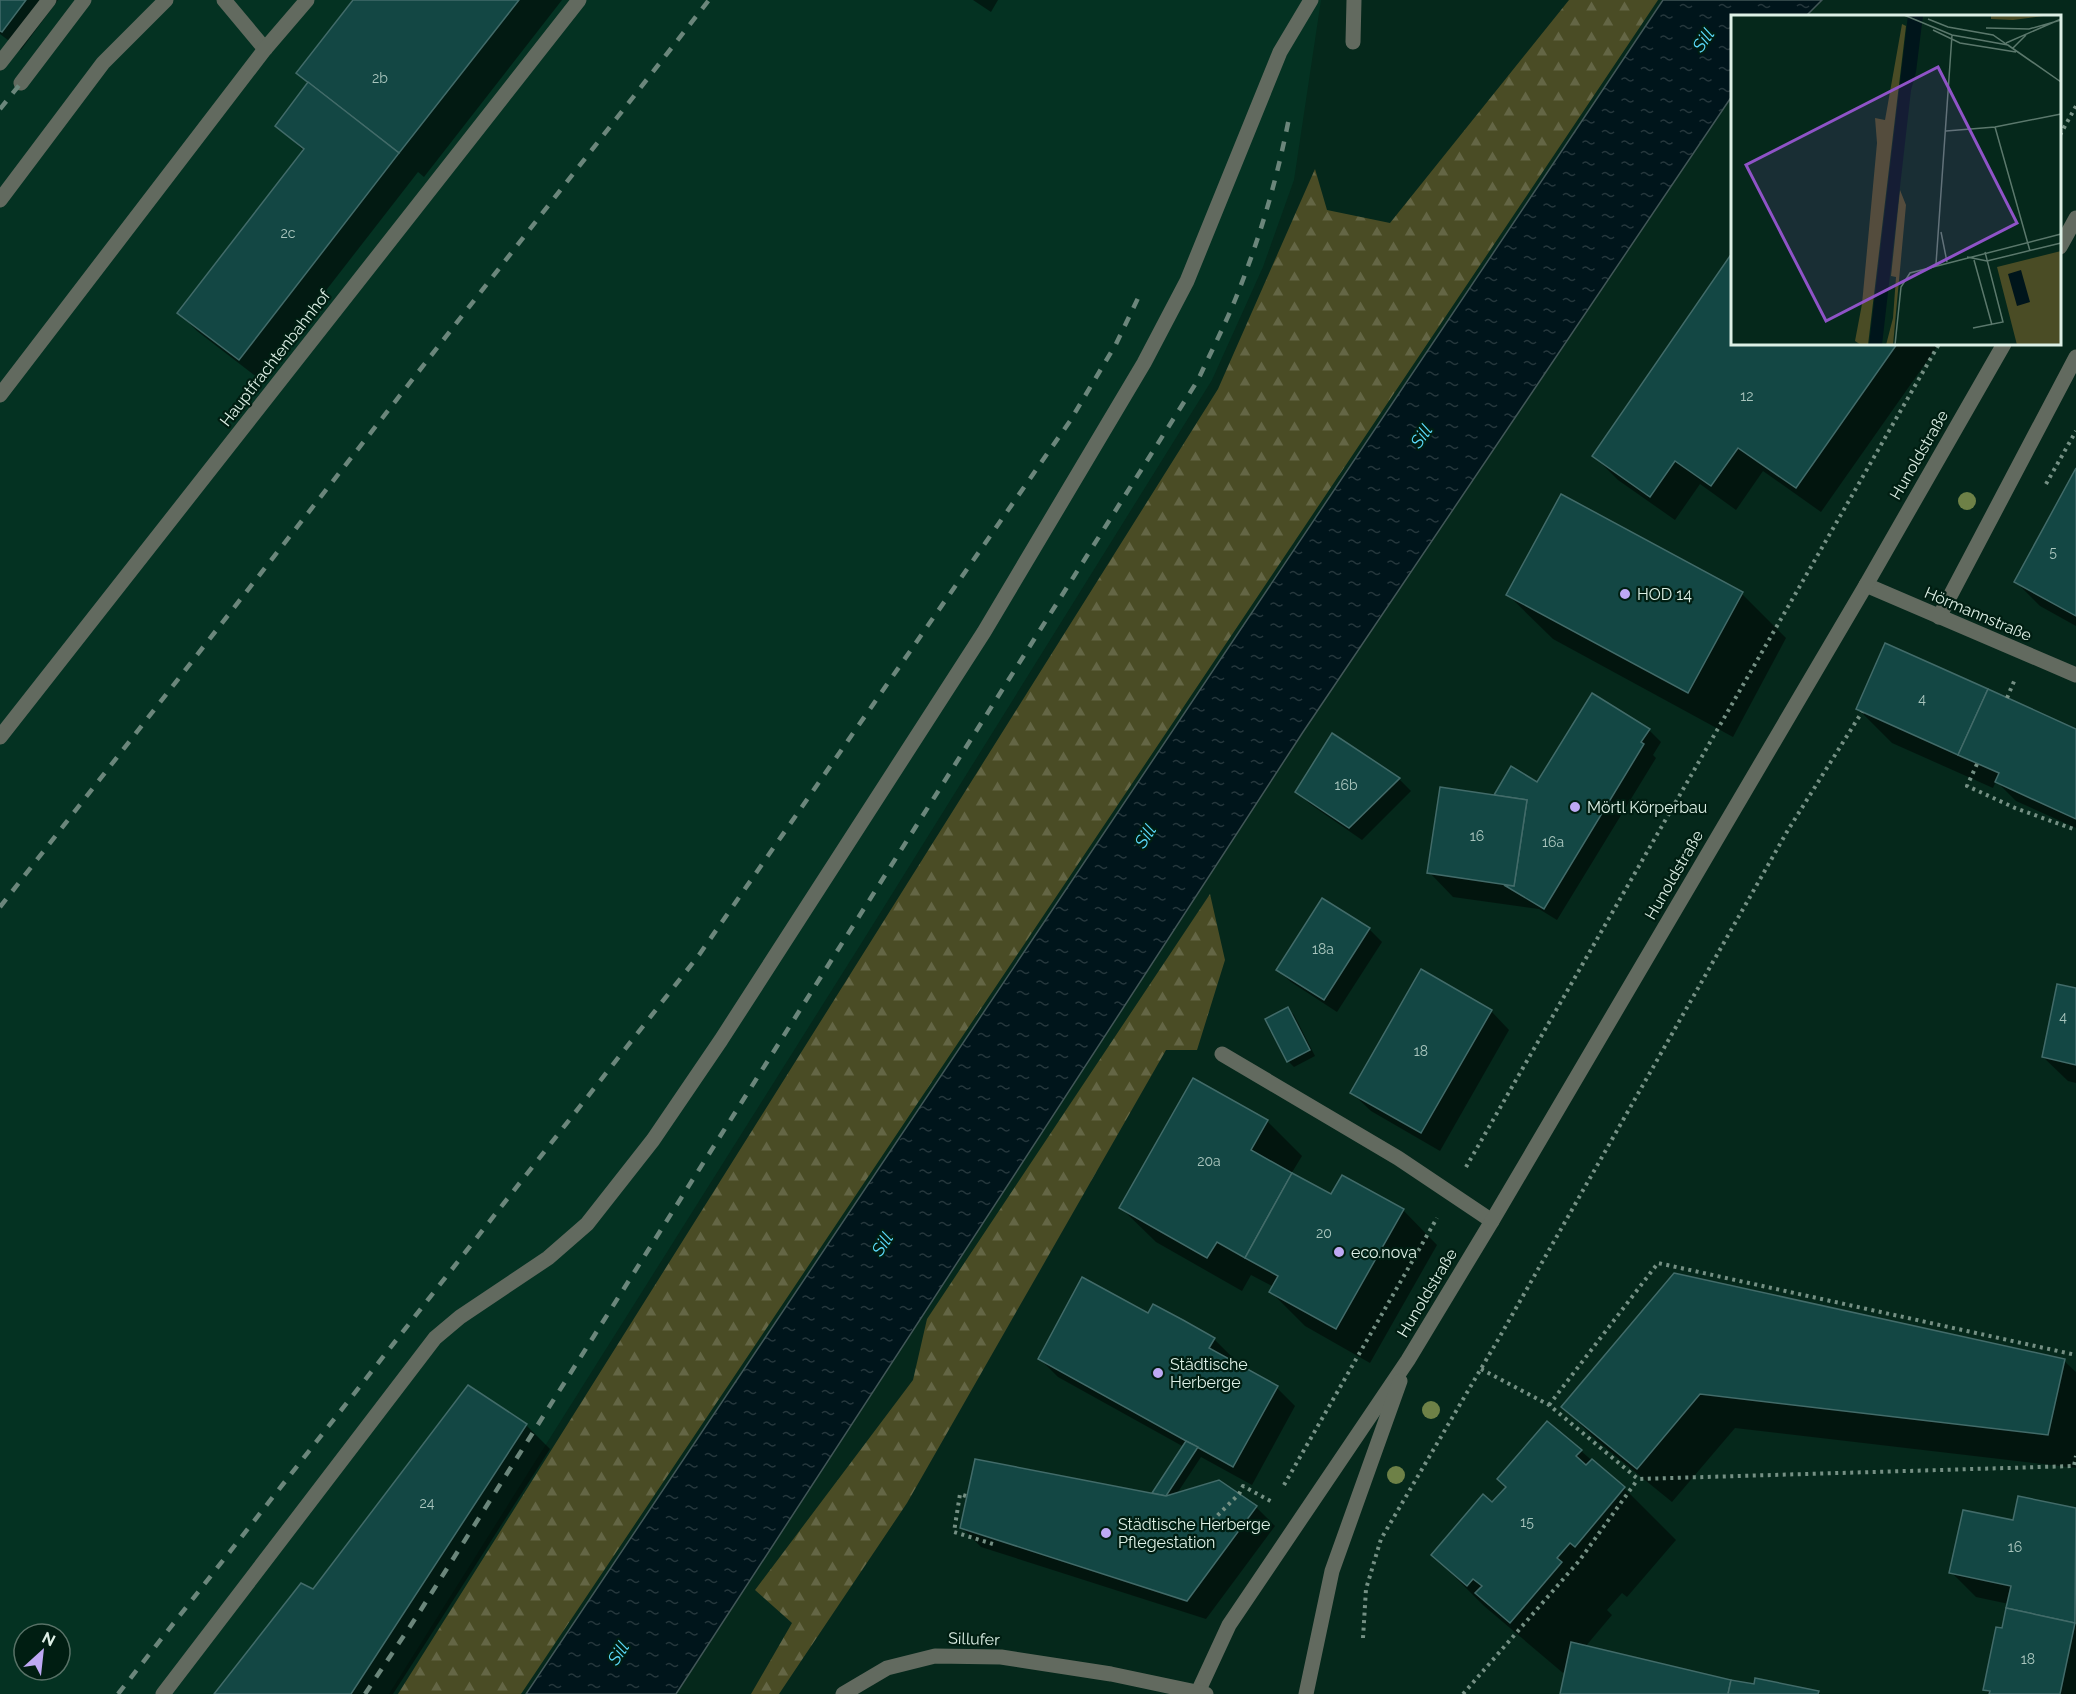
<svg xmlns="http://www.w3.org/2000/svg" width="2076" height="1694" font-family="Raleway,sans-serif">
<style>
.built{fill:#043222;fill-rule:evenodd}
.forest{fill:url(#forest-firs)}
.water{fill:url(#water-ripples);stroke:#425758;stroke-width:1.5}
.shadow{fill:#0007}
.building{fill:#134744;stroke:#426b69;stroke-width:1.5}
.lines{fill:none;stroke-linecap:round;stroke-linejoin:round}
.path{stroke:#759084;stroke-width:4;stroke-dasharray:3 4.5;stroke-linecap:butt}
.lane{stroke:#626a5f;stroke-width:15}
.street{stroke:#626a5f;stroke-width:15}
.rail{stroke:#6b867b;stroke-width:4.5;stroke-dasharray:10 10;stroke-linecap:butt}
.tree{fill:#6e8147}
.poi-dot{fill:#bea9f4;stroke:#001e12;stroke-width:2}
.labels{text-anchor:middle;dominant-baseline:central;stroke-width:4.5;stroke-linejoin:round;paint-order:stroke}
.number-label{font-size:14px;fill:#aac6be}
.street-label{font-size:16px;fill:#ddf0e6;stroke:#001e12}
.poi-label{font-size:16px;fill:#ddf0e6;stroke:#001e12;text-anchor:start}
.water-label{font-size:18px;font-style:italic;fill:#5ad8f8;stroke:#001e12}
.inset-road{fill:none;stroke:#5b786c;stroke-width:1.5}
.view{fill:#8f53c7;fill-opacity:0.15;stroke:#8f53c7;stroke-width:3}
.inset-edge{fill:none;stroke:#ddf0e6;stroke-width:3}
</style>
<defs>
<pattern id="forest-firs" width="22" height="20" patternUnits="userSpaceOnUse" patternTransform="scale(1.5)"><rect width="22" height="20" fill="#4a4c25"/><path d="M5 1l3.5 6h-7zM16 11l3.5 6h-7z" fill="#646645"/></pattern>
<pattern id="water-ripples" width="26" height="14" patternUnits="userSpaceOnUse" patternTransform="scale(1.5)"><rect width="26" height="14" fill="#00151b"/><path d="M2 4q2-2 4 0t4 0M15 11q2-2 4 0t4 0" fill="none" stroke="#25373c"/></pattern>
</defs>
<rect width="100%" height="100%" fill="#05281b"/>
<path class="built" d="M0 0H1321L1294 180 1263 267 1212 380 864 939 389 1694H0ZM24 1634H60V1670H24Z"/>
<g class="forest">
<polygon points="1569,0 1658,0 521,1694 398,1694 1218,389 1315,169 1327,210 1390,223"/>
<polygon points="1210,894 1225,960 1197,1050 1166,1050 907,1503 779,1694 751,1694 792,1623 755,1590 913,1380 927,1319"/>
</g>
<polygon class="water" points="1663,0 1822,0 1806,16 1732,16 1732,96 1303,732 676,1694 526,1694"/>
<g class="shadow">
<polygon points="0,0 58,0 21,50 0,34"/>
<polygon points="354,0 562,0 424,177 418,172 258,378 197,331 179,313 304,151 277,126 309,84 298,73"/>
<polygon points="973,0 998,0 991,12"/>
<polygon points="1732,256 1732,344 1939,344 1821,512 1763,471 1736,510 1700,484 1675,520 1618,480 1594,456"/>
<polygon points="2076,471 2076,626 2040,606 2016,582"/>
<polygon points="1742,594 1786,638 1733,737 1553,639 1508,595"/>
<polygon points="1857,708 2076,730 2076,828 2016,801 1996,781 1993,788 1892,743"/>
<polygon points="1649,730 1661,742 1653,755 1656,758 1557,920 1539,909 1453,897 1429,872 1499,797 1496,795 1538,784"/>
<polygon points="1399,779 1411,791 1362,840 1310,804 1297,792"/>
<polygon points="1323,900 1369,929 1382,942 1337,1012 1291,982 1278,970"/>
<polygon points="2076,989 2076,1083 2068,1081 2043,1057"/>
<polygon points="1288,1009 1294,1015 1315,1056 1294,1067 1288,1061"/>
<polygon points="1491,1011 1509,1030 1440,1151 1371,1111 1352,1093"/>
<polygon points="1267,1121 1302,1156 1291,1174 1332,1196 1403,1210 1437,1245 1370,1363 1305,1326 1271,1292 1274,1287 1251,1275 1242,1291 1156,1242 1121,1208"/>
<polygon points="1674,1274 2064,1361 2076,1372 2076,1468 1735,1428 1672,1502 1597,1441 1563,1407"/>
<polygon points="1149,1315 1214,1339 1233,1358 1231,1362 1277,1388 1295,1406 1252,1485 1201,1457 1176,1495 1218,1481 1256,1507 1275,1526 1206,1619 981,1547 962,1528 1157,1496 1154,1493 1184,1447 1058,1377 1040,1359"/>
<polygon points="526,1425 550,1449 393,1694 216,1694 314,1591"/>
<polygon points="1581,1451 1624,1488 1676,1540 1627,1597 1622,1593 1607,1610 1612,1615 1585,1647 1731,1681 1818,1692 1820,1694 1561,1694 1567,1668 1563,1673 1484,1606 1433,1555 1492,1504"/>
<polygon points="2019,1498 2076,1510 2076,1694 1989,1694 1985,1690 2003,1630 2009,1604 1976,1597 1951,1572 2014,1522"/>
</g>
<g class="building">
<polygon points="0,0 26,0 2,32 0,31"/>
<polygon points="353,0 519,0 399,153 296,73"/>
<polygon points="308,82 399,153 239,360 177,313 304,149 275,126"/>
<polygon points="1732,253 1732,344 1897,344 1796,488 1738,448 1711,486 1675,461 1650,497 1592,456"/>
<polygon points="2076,468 2076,616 2014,582"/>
<polygon points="1561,494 1743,592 1688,693 1506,595"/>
<polygon points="1885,643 1988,689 1958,755 1856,709"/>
<polygon points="1988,689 2076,729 2076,819 1995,782 1999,773 1958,755"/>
<polygon points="1592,693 1650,729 1641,742 1644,744 1544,909 1504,885 1514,886 1527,800 1494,795 1511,766 1537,782"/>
<polygon points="1332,733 1400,778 1349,828 1295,792"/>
<polygon points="1440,787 1527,800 1514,886 1427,873"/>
<polygon points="1322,898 1370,928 1324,1000 1276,970"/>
<polygon points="1421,969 1492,1010 1421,1133 1350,1093"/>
<polygon points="2057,984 2076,988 2076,1065 2042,1057"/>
<polygon points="1288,1007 1310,1050 1287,1062 1265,1019"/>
<polygon points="1193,1078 1268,1120 1251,1150 1292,1173 1245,1258 1217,1242 1207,1258 1119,1208"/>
<polygon points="1292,1173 1331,1194 1342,1175 1404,1209 1336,1329 1269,1292 1278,1276 1245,1258"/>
<polygon points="1674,1273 2065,1359 2048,1435 1700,1394 1637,1469 1561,1407"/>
<polygon points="1082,1277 1148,1313 1153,1304 1183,1320 1215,1338 1209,1348 1278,1386 1233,1467 1038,1359"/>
<polygon points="468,1385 527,1424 351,1694 214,1694 301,1583 313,1589"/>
<polygon points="1547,1421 1582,1450 1576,1456 1586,1465 1592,1459 1625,1487 1575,1547 1570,1543 1557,1558 1562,1562 1510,1623 1475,1593 1482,1586 1473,1579 1467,1586 1431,1555 1483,1494 1492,1502 1506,1487 1497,1479"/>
<polygon points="1186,1441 1198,1447 1166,1496 1152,1493"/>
<polygon points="975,1459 1166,1496 1219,1480 1257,1506 1187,1601 960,1528"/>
<polygon points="2018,1496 2076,1508 2075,1623 2006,1608 2011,1586 1949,1573 1963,1510 2013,1520"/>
<polygon points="2006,1608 2075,1623 2060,1694 1989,1694 1990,1691 1983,1690 1996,1627 2002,1628"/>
<polygon points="1571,1642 1731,1680 1728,1694 1560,1694"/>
<polygon points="1755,1678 1819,1691 1818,1694 1728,1694 1731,1680 1754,1684"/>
</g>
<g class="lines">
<g class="path">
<polyline points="2060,135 2076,106"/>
<polyline points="2046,484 2076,431"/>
<polyline points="2007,698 2015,679"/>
<polyline points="1977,764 1967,786 2015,808 2076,830"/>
<polyline points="1466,1167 1939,344"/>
<polyline points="1481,1369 1549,1405 1638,1479 2074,1466 2076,1456"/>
<polyline points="1549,1405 1658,1263 2076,1355"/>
<polyline points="1284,1485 1437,1218"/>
<polyline points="966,1496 960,1494 954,1532 993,1544"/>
<polyline points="1207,1526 1239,1494 1243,1486 1274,1503"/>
<polyline points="1363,1638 1366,1589 1381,1539 1499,1338 1788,830 1862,712"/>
<polyline points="1463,1694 1579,1561 1638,1479"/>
</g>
<g class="lane">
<polyline points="224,0 265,49"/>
<polyline points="1353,42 1354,0"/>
<polyline points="0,63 49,0"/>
<polyline points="21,83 84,0"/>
<polyline points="0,200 103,63 166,0"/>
<polyline points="0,395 265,49 307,0"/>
<polyline points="1939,617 2076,357"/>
<polyline points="0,737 579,0"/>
<polyline points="1222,1054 1398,1158 1492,1221"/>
<polyline points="163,1694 435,1338 460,1317 548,1258 587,1224 653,1140 721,1040 984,632 1144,363 1187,281 1280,52 1311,0"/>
</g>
<g class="street">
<polyline points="2060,247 2076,218"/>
<polyline points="1866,585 2076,675"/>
<polyline points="1198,1692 1229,1625 1408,1360 1492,1221 1866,585 2004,344"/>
<polyline points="843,1694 887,1668 935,1656 1001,1657 1111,1674 1206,1694"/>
<polyline points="1306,1694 1332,1571 1400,1381"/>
</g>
<g class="rail">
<polyline points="0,109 21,83"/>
<polyline points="0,907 709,0"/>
<polyline points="118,1694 699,955 1070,421 1116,344 1140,294"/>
<path d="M365 1694 417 1616 1198 380C1210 354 1224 327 1235 300 1259 241 1277 180 1289 118"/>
</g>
</g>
<g class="tree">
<circle cx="1967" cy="501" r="9"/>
<circle cx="1431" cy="1410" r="9"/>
<circle cx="1396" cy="1475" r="9"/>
</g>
<g class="poi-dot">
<circle cx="1625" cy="594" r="6"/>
<circle cx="1575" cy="807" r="6"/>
<circle cx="1339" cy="1252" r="6"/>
<circle cx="1158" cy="1373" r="6"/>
<circle cx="1106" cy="1533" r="6"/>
</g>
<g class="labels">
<g class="number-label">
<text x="380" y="78">2b</text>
<text x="288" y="233">2c</text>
<text x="1747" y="396">12</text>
<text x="2053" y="552">5</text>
<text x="1922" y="699">4</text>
<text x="1346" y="785">16b</text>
<text x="1477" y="836">16</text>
<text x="1553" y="842">16a</text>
<text x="1323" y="949">18a</text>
<text x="2063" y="1017">4</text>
<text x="1421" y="1051">18</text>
<text x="1209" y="1161">20a</text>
<text x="1324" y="1233">20</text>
<text x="427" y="1503">24</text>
<text x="1527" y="1522">15</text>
<text x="2015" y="1547">16</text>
<text x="2028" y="1659">18</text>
</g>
<g class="street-label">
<text transform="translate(275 358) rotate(-52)">Hauptfrachtenbahnhof</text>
<text transform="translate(1919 455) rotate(-60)">Hunoldstraße</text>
<text transform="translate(1978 614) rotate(23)">Hörmannstraße</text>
<text transform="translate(1674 875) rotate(-60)">Hunoldstraße</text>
<text transform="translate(1427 1293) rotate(-59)">Hunoldstraße</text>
<text transform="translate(974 1639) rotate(2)">Sillufer</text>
</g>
<g class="poi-label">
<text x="1637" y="594">HOD 14</text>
<text x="1587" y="807">Mörtl Körperbau</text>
<text x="1351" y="1252">eco.nova</text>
<text x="1170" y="1364">Städtische<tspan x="1170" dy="18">Herberge</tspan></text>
<text x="1118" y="1524">Städtische Herberge<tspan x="1118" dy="18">Pflegestation</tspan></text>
</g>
<g class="water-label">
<text transform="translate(1703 40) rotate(-55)">Sill</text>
<text transform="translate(1421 436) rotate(-55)">Sill</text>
<text transform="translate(1145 836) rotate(-57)">Sill</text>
<text transform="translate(882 1244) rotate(-57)">Sill</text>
<text transform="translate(618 1653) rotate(-57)">Sill</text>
</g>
</g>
<g transform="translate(1731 15)">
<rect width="330" height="330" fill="#05281b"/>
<path d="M171 9 175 11 137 330H130L124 326 131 289 146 128 144 103 154 105ZM169 175 175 190 162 330H155L162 303 165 262 160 261Z" fill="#4a4c25"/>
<path d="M260 0H320L282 5 260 4ZM330 236V330H286L266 252Z" fill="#4a4c25"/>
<path d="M177 0H192L185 57 180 75 151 330H138ZM290 255 299 287 286 291 277 259Z" fill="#00151b"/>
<path class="inset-road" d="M173 0 221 20 277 30 330 67M197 4 217 12 262 20 330 67M255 13 298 14 330 5M202 15 229 28 285 37M275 28 330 4M282 33 295 20M264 112 299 236M215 116 264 112 330 99M210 217 216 247M236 242 256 246 330 228M243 245 261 310M205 249 221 20M242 313 272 307 254 237M164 330 170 272 179 258 330 219"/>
<path class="view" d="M207 52 286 208 95 306 15 150Z"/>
<rect width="330" height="330" class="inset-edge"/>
</g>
<g transform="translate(42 1652) rotate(27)"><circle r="28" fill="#001e12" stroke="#587267" stroke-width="1.5"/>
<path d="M0-4.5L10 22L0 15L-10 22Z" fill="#bea9f4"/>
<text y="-9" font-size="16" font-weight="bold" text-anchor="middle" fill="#ddf0e6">N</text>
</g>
</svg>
